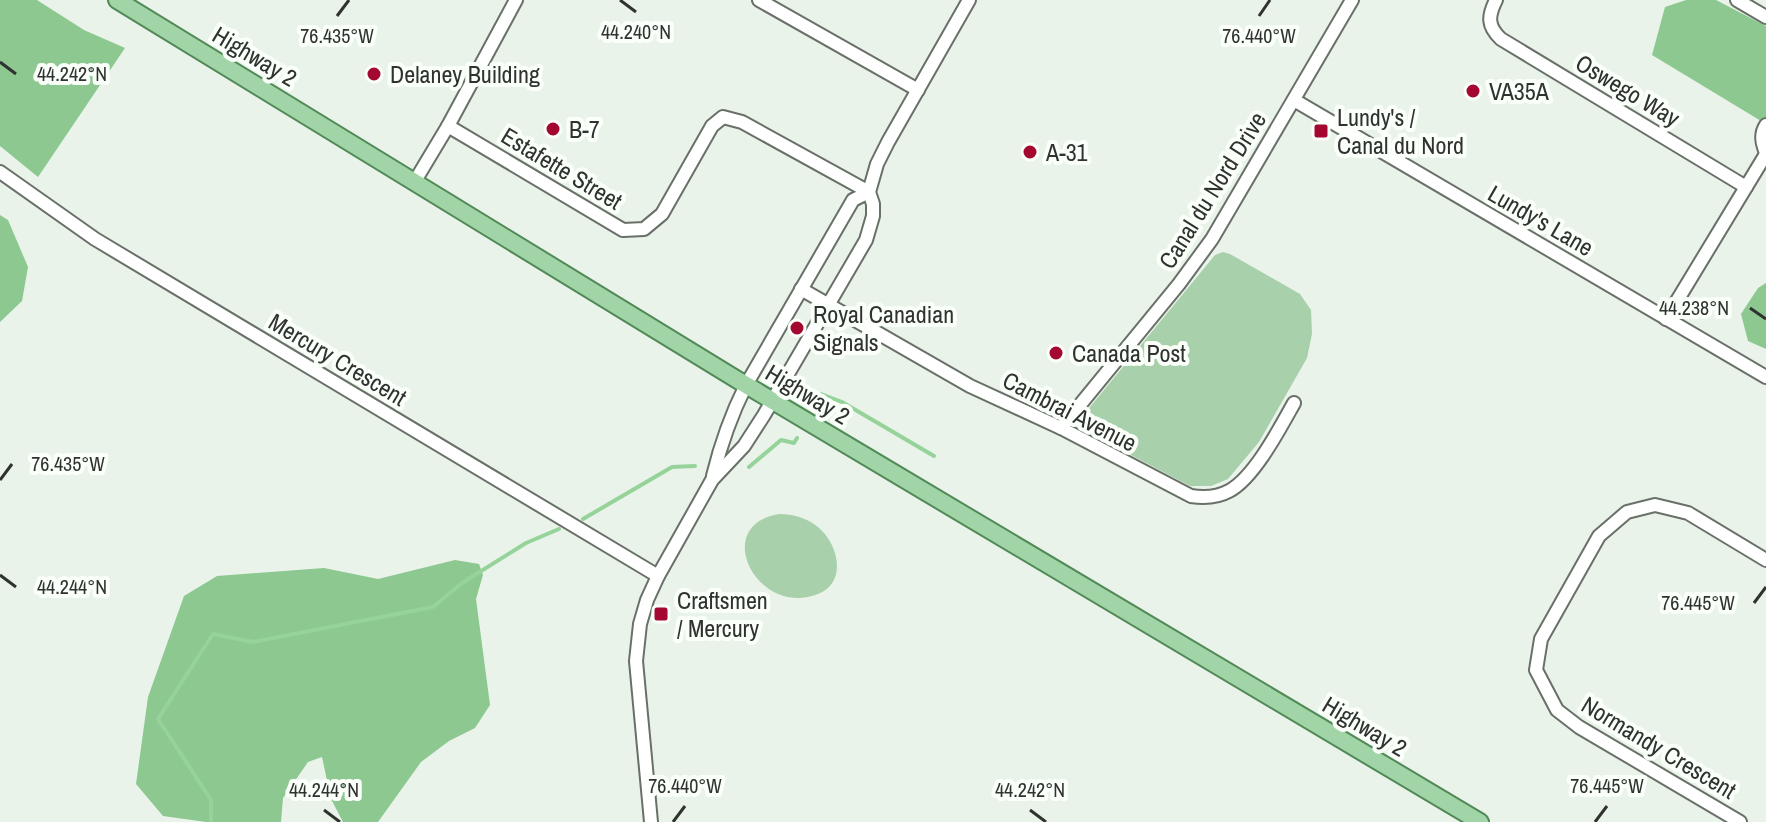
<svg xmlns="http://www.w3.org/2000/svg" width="1766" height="822" font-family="'Archivo Narrow',sans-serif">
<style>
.green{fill:#a8d0aa}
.forest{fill:#8cc890}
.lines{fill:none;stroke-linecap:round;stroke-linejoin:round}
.stream{stroke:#96d39a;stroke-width:4}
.minor-casing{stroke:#687068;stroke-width:16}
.major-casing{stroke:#518957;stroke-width:20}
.minor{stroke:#fff;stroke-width:12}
.major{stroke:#a1d4a7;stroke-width:16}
.ticks{fill:none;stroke:#2f322f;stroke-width:3}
.poi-dot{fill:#a4072f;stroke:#fafffa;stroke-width:3}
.labels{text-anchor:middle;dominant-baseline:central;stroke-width:8;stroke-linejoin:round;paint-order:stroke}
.street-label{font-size:24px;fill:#2f322f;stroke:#fafffa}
.poi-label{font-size:24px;fill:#2f322f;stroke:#fafffa;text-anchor:start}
.ticks-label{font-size:20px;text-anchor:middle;fill:#2f322f;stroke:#fafffa;stroke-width:8;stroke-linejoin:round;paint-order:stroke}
</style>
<rect width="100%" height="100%" fill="#eaf3ea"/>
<g class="green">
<polygon points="1223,252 1230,254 1300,294 1311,310 1312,334 1307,358 1259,442 1228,479 1211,486 1190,486 1093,435 1084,425 1085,413 1215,255"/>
<path d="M779 514C793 514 808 518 819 528 839 545 847 583 818 594 757 618 710 525 779 514Z"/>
</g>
<g class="forest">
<polygon points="0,0 37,0 84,30 125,48 38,177 0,146"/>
<polygon points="1686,0 1716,0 1766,26 1766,124 1652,55 1665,7"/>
<polygon points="0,215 8,220 28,267 22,301 0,322"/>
<polygon points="1766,283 1766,349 1748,341 1741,314 1758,288"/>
<polygon points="455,560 479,564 483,575 476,599 490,705 475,728 449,741 421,762 378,822 343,822 331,799 322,757 308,762 283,798 281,822 206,822 163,816 136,784 148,697 184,596 217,576 324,568 378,579"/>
</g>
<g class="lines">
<g class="stream">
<polyline points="821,394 842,402 934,456"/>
<polyline points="749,467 781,440 794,443 797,438"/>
<polyline points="583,519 672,467 695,466"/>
<polyline points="211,822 211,800 158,719 213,634 253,642 433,607 462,583 526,543 559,529"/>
</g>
<g class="minor-casing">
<g id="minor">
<polyline points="759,0 918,90"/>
<path d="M1496 0C1488 16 1487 26 1501 39L1746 187"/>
<polyline points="1737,0 1766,17"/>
<polyline points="1294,100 1766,377"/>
<path d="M1766 125C1760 134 1762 143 1766 153"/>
<polyline points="448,126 623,230 644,229 662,214 712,126 723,117 742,122 869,192"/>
<polyline points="0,172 95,239 658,576"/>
<polyline points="415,181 448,126 516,0"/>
<path d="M801 289 970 386 1061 428 1191 496C1204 498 1218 497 1229 491 1254 478 1280 428 1294 403"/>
<polyline points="1666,319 1766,154"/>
<polyline points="1061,428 1179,284 1212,239 1352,0"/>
<path d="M713 476C721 443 731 415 746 385L853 200 869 192"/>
<polyline points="651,822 636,661 640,624 647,600 658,576 712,480 744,446 764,415 866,240 873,216 873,204 869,192 877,164 888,142 969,0"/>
<polyline points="1740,822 1579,727 1557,710 1536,670 1541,639 1599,536 1627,512 1655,505 1688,513 1766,560"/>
</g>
</g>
<g class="major-casing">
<polyline id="major" points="117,0 736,379 1480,822"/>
</g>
<use href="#minor" class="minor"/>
<use href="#major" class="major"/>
</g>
<path class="ticks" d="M620 0 636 12M337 16 349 0M1259 16 1270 0M0 62 16 74M1750 308 1766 319M0 480 12 464M0 575 16 587M1754 603 1766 587M324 810 340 822M1030 810 1046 822M673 822 685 806M1595 822 1607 806"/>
<g class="poi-dot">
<circle cx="374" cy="74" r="8"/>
<circle cx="1473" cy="91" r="8"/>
<circle cx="553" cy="129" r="8"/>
<rect x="1313" y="123" width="16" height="16" rx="4"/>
<circle cx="1030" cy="152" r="8"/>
<circle cx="797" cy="328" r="8"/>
<circle cx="1056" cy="353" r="8"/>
<rect x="653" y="606" width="16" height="16" rx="4"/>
</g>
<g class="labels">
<g class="street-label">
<text transform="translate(255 56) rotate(31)">Highway 2</text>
<text transform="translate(1628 90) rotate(31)">Oswego Way</text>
<text transform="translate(562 168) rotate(31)">Estafette Street</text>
<text transform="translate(1212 190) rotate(-58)">Canal du Nord Drive</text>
<text transform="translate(1541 220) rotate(30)">Lundy's Lane</text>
<text transform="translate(338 359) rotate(31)">Mercury Crescent</text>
<text transform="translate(808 394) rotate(31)">Highway 2</text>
<text transform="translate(1070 411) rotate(27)">Cambrai Avenue</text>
<text transform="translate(1365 726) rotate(31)">Highway 2</text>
<text transform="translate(1659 747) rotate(31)">Normandy Crescent</text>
</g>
<g class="poi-label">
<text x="390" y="74">Delaney Building</text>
<text x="1489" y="91">VA35A</text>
<text x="1337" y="117">Lundy's /<tspan x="1337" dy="28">Canal du Nord</tspan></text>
<text x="569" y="129">B-7</text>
<text x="1046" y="152">A-31</text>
<text x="813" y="314">Royal Canadian<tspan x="813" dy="28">Signals</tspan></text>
<text x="1072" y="353">Canada Post</text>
<text x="677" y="600">Craftsmen<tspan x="677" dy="28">/ Mercury</tspan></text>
</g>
</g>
<g class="ticks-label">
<text x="636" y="39">44.240°N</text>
<text x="337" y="43">76.435°W</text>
<text x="1259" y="43">76.440°W</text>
<text x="72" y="81">44.242°N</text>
<text x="1694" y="315">44.238°N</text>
<text x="68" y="471">76.435°W</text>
<text x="72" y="594">44.244°N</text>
<text x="1698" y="610">76.445°W</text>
<text x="685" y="793">76.440°W</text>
<text x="1607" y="793">76.445°W</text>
<text x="324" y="797">44.244°N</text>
<text x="1030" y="797">44.242°N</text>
</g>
</svg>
